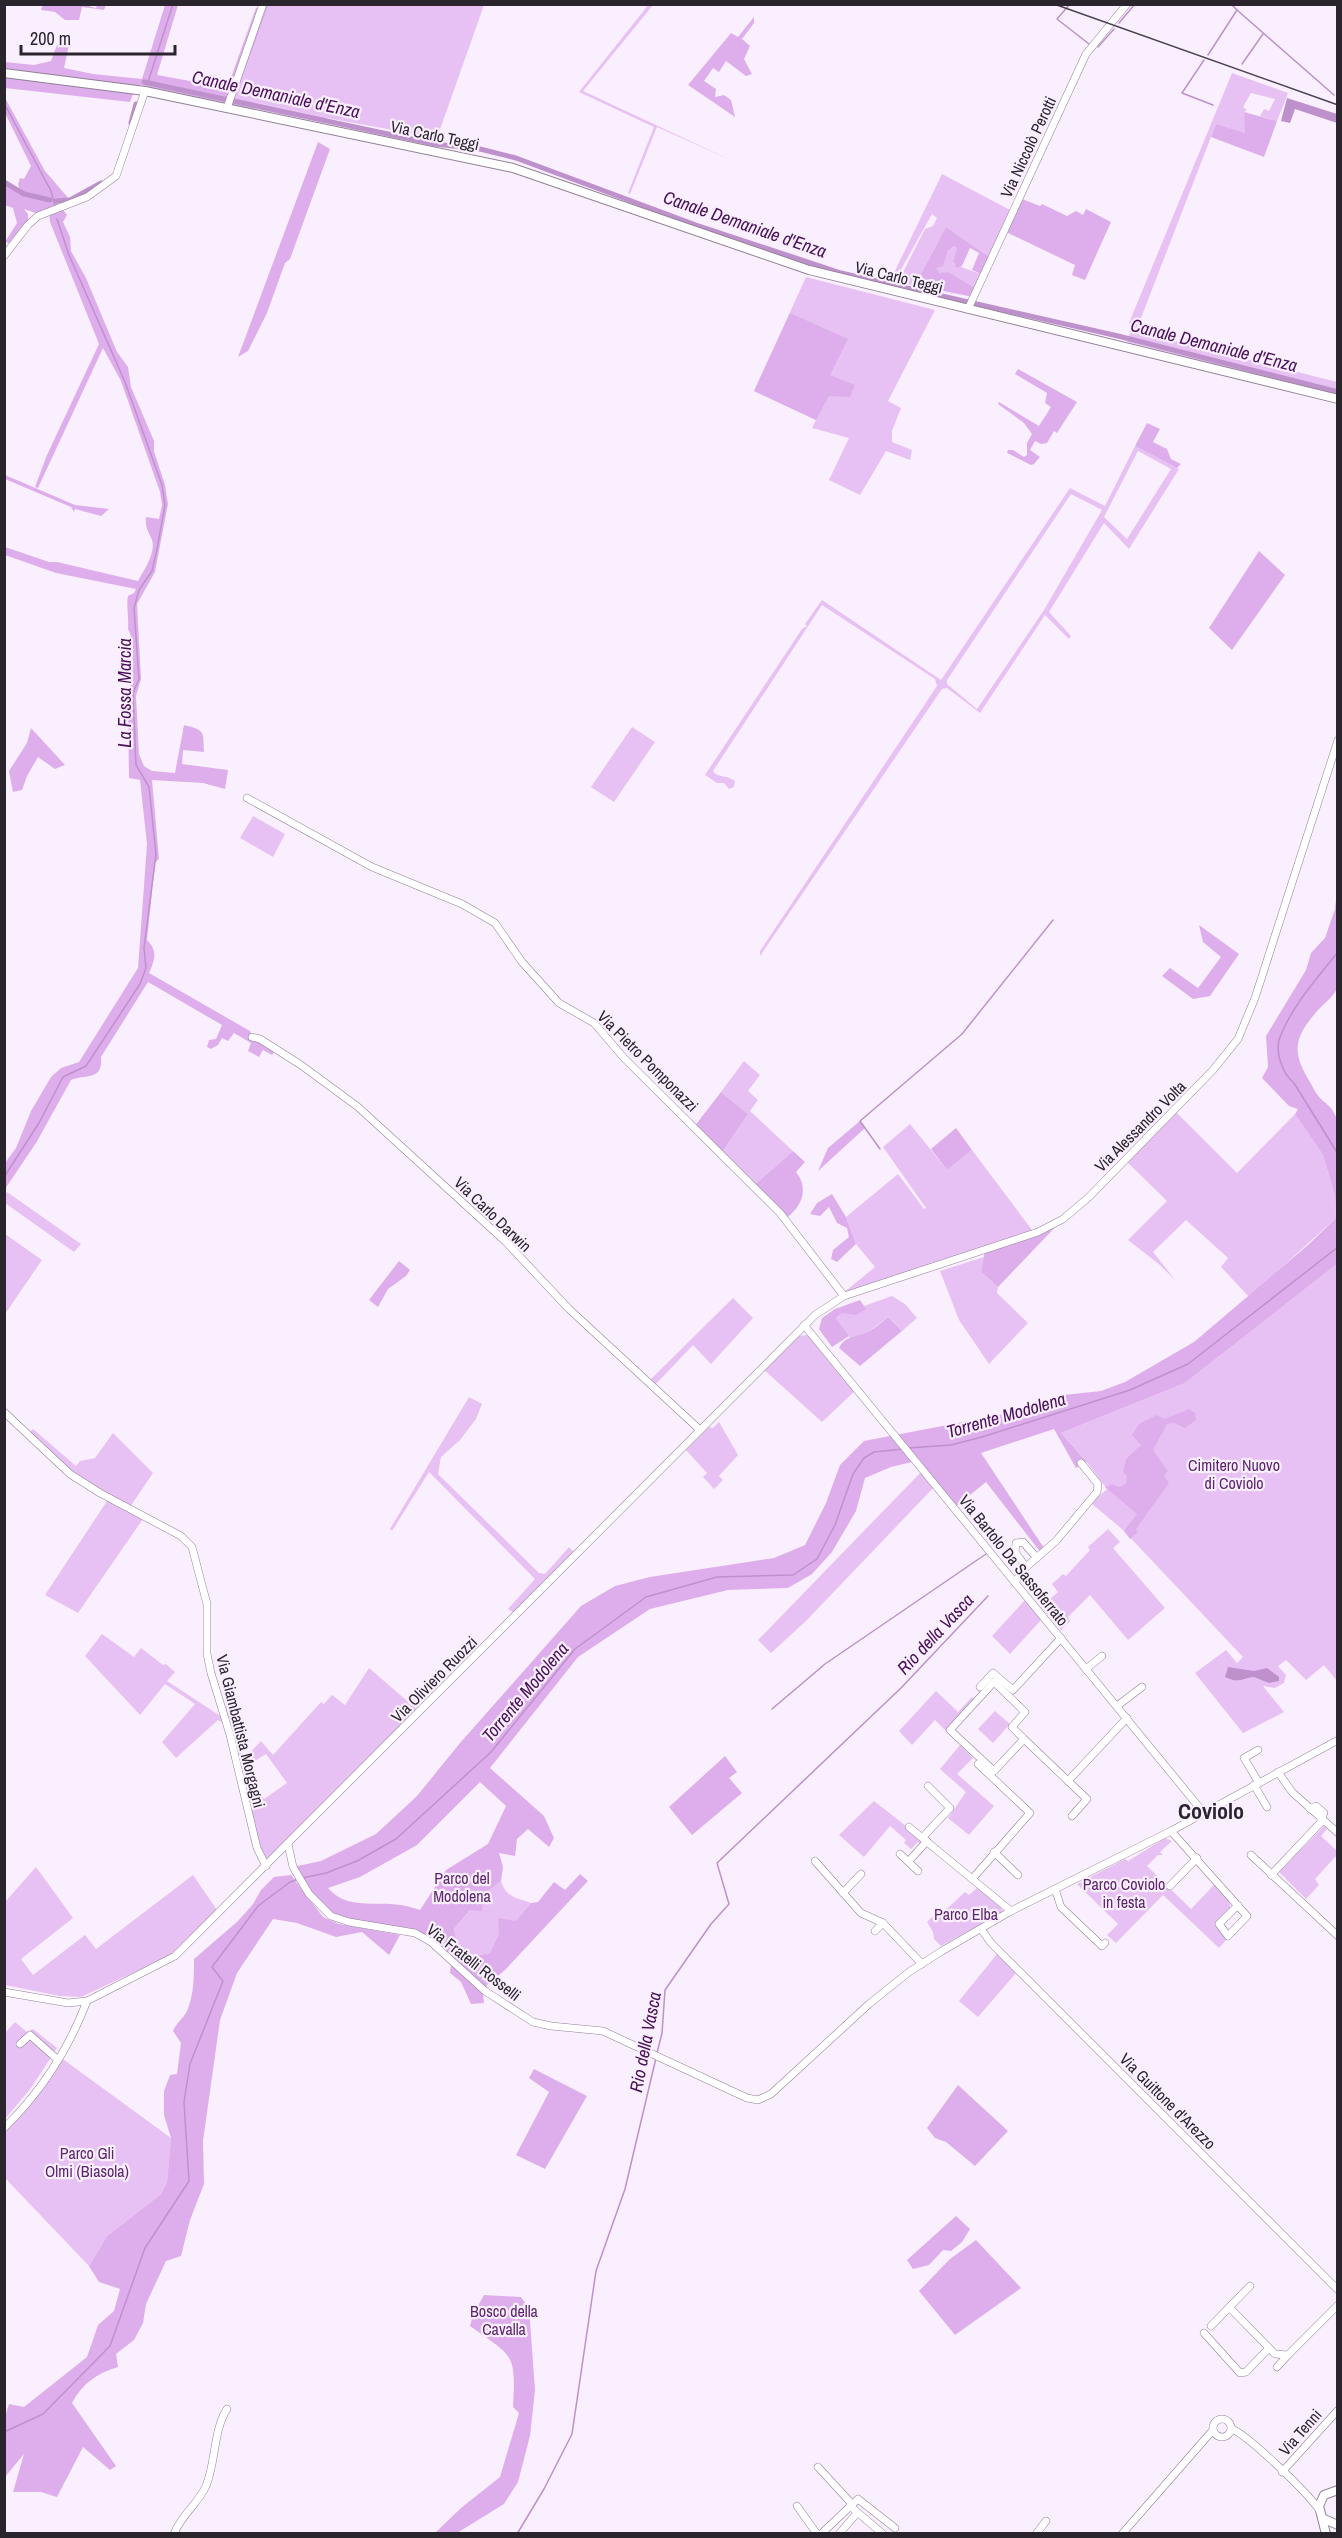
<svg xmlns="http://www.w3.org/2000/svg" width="1342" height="2538" font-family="'Archivo Narrow',sans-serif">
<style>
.green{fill:#e8c1f4;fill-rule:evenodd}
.forest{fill:#deaeec;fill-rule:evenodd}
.water{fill:#be90cc}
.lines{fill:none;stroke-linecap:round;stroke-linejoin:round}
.stream{stroke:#be90cc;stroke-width:1.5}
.canal{stroke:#be90cc;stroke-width:5}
.minor-casing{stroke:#918196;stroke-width:8}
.major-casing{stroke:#918196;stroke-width:10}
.minor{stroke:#fff;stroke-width:7}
.major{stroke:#fff;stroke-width:8}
.rail{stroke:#4b444d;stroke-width:1.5}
.labels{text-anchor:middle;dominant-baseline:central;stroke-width:4.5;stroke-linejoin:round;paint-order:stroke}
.street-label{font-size:16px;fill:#2a242c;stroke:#faeffe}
.park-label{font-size:16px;fill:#5d256d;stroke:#faeffe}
.water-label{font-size:18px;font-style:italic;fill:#490f59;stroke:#faeffe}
.district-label{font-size:22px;font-weight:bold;fill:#2a242c;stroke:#faeffe}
</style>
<rect width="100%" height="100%" fill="#faeffe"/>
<g class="green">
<polygon points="649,4 653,5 583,91 735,162 657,127 630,194 628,193 654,127 579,92"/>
<polygon points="269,5 484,5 437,138 332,119 235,98"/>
<polygon points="1232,73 1288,93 1277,121 1260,116 1264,109 1269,111 1275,99 1251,93 1243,107 1247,110 1244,112 1246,134 1216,124 1136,331 1337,382 1337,395 1127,342 1133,325 1129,323"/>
<polygon points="942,174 1012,211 991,258 946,227 915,285 973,298 898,282 925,229 933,226 937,218 932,214 894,282 891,279"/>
<polygon points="954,246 957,248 953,264 983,275 977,289 949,272 941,274 937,271 938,267 943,265 948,251"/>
<polygon points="806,277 935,310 888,401 901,408 892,431 892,442 912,450 910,460 886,451 860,495 829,480 849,438 812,428 816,420 754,391"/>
<path d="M1135 446 1179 469 1129 549 1104 523 1049 612 1071 636 1069 639 1045 615 980 713 947 688 942 689 760 956V951L937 686 935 679 822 605 713 771C717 778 729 775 735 781L734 787 729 789 724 783H717L705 775 802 629 807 626 805 624 822 600 941 680 1070 488 1105 506ZM1138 451 1171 469 1127 539 1104 517ZM1071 494 1102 510 1044 610 977 709 947 684V680Z"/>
<polygon points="632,727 655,742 614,802 591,787"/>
<polygon points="253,816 285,834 273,857 240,838"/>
<polygon points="744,1061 760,1075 748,1091 758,1100 750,1111 793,1151 753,1186 721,1154 748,1114 721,1092"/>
<polygon points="1174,1110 1237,1173 1295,1114 1323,1155 1335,1196 1336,1218 1249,1297 1221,1267 1228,1258 1186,1220 1153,1252 1176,1281 1160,1265 1128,1240 1167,1201 1125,1160"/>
<polygon points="910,1124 947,1170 972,1150 1035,1234 842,1294 875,1267 856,1244 846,1217 898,1174 924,1209 926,1208 883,1147"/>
<polygon points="7,1192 81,1244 74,1252 5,1203 5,1196"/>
<polygon points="5,1234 42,1260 5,1314"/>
<polygon points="984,1257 981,1272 998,1287 997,1293 1028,1323 989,1364 959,1320 940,1271"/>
<polygon points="1337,1264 1337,1681 1324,1665 1306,1680 1286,1660 1278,1666 1286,1675 1284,1683 1275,1688 1263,1686 1284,1712 1243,1733 1195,1673 1226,1650 1237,1663 1243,1657 1123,1530 1091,1503 1107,1489 1082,1456 1061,1433 1185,1383"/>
<polygon points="892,1296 905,1304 917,1318 902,1331 888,1317 867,1333 850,1338 836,1318 842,1313 865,1309 864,1306"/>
<polygon points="733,1298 753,1318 711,1364 693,1345 653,1387 648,1382"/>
<polygon points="806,1335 816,1339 857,1389 822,1422 762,1368 798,1336"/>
<polygon points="469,1397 482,1404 476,1419 460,1440 441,1457 438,1474 539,1573 545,1574 569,1547 574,1552 514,1613 508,1609 535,1579 429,1472 392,1531 390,1529"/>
<polygon points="719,1422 738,1455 719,1476 723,1480 714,1489 703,1477 707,1473 686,1450 709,1427 713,1428"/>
<polygon points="33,1429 76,1466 80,1461 95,1458 113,1433 153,1473 130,1507 145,1516 78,1613 45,1595 109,1498 83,1483 27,1435"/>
<polygon points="923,1470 936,1485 806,1621 771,1653 758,1640"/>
<polygon points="1108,1529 1120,1542 1113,1548 1165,1608 1128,1640 1090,1595 1068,1617 1070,1621 1061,1630 1041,1607 1058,1592 1052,1584 1063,1574 1066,1576 1090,1550 1088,1547"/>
<polygon points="1025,1600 1041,1620 1010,1654 992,1636"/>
<path d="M102 1634 134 1657 141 1648 163 1665 166 1664 175 1672 167 1681 225 1719 223 1709 229 1705 243 1760 261 1741 273 1755 321 1702 324 1704 332 1695 345 1705 369 1668 420 1712 342 1784 266 1861 263 1859 227 1725 218 1720 176 1758 162 1742 195 1704 165 1684 140 1715 85 1656ZM266 1754 287 1783 264 1799 242 1769Z"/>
<polygon points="936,1691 958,1712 972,1697 976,1701 950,1730 947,1732 935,1720 912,1745 899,1731"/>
<polygon points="995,1711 1010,1724 993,1743 978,1729"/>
<polygon points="960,1745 973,1758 957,1774 994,1806 969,1835 948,1818 966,1792 940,1769"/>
<polygon points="874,1801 920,1837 921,1845 918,1842 911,1849 904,1843 906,1840 890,1826 864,1857 839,1835"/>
<polygon points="1324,1826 1327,1829 1321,1836 1337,1851 1337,1855 1315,1879 1319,1885 1306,1899 1279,1872"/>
<polygon points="1165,1838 1172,1841 1160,1852 1163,1855 1158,1855 1147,1866 1191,1909 1215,1884 1229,1901 1231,1909 1216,1924 1228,1938 1219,1948 1163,1895 1116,1943 1107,1935 1118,1924 1077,1884 1125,1859 1128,1861"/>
<polygon points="36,1867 73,1918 21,1959 33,1975 85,1935 96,1949 193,1875 217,1910 169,1956 81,1997 60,1996 5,1985 5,1902"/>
<path d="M501 1881C506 1898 518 1898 531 1903L516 1922 499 1933 490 1953 474 1956 458 1949 454 1929 483 1895Z"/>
<polygon points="977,1888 1000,1906 1003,1912 941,1946 934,1939 933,1932 927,1922 932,1917 936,1919 965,1892 969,1895"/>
<polygon points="997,1954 1016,1973 978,2017 959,2001"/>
<polygon points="15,2022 27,2032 33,2029 57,2048 31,2088 5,2119 5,2033"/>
<polygon points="60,2057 171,2138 167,2182 161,2194 107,2236 89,2266 5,2178 5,2131 27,2109 25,2107"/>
</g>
<g class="forest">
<polygon points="43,5 84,5 96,8 97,5 106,5 104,10 82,7 79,20 65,20 55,12 41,10"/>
<polygon points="165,5 178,5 157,75 223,87 228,86 256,8 269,5 235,98 327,118 325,123 140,85 138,90 5,73 5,62 34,65 51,61 60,37 70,40 64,68 93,74 142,79"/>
<polygon points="754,17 754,23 742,39 750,46 744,59 752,74 746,76 726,61 719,72 713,68 704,81 716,89 715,97 724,95 731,100 735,117 688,85 731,33 738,37"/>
<polygon points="5,77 133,94 130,102 5,88"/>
<path d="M4 96 45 171 70 200 57 202 67 215 63 222 70 237 71 251 86 278 117 352 128 367 131 387 154 441V451L165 485 168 504 155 572 137 604 141 679 136 696 139 754 144 766 152 771 175 773 184 725C206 730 203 732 204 752L183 750 182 764 228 770 225 789 203 783 152 780 159 859 155 863 147 940C158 951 155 960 149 973L250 1031 252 1037 276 1049 272 1055 263 1050 259 1057 248 1051 251 1043 234 1033 228 1041 222 1038 218 1045 211 1049 207 1047 209 1040 216 1039 222 1025 148 982 101 1057C103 1081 87 1074 71 1080L36 1143 5 1189V1163L16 1148 31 1111 51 1077 61 1068 79 1062 138 968 147 844 140 780 129 778 128 709 125 701C133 689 136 641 128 629 129 619 126 603 128 596L134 593 136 589 56 573 5 555V547L49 562H57L138 581C144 570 156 553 152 540 148 530 145 528 146 517L159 519 162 505 160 492 121 381 103 348 38 488 35 487 47 455 99 344 50 222 49 213 42 215 24 209 28 214V225L13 244 5 242 17 223 13 208 5 205V182L20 191 18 184 20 178 24 179 31 166 5 113Z"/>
<polygon points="1244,112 1277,121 1264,157 1211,137 1216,124 1245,133"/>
<polygon points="318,142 330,149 290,259 285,263 267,313 248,351 238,357"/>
<polygon points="1022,199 1040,206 1042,204 1067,216 1076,211 1083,215 1086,209 1111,222 1085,280 1072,275 1075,265 1006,232"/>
<polygon points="946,227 991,258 983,275 972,270 979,253 970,248 962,266 957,268 953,262 957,248 954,246 948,251 943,266 937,268 939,273 949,272 977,289 973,297 915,285"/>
<polygon points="790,313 848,339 830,375 855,385 850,397 829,396 816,420 754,391"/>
<polygon points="1018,369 1077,402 1057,433 1054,431 1047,443 1041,444 1035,441 1030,450 1040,457 1034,464 1031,465 1007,453 1008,450 1013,450 1024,457 1027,455 1027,443 1032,434 1024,423 998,404 999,402 1039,426 1051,407 1045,403 1047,393 1015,374"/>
<polygon points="1147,423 1160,429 1153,442 1167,449 1171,459 1181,464 1177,468 1135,446"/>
<polygon points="5,475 75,505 109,509 101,516 75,509 74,512 71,507 5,479"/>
<polygon points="1259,551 1285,575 1232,650 1209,628"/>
<polygon points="31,728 65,765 55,769 38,757 27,776 22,790 13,792 9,771 27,743"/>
<path d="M1337 890V989C1329 1002 1321 1005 1313 1016 1292 1041 1294 1056 1310 1082 1313 1087 1316 1094 1320 1098 1329 1107 1331 1105 1337 1119V1264L1185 1383 1061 1433 1087 1462 1076 1468 1054 1429 981 1453 1046 1551 1042 1554 986 1482 954 1508 916 1461 891 1467 865 1478 856 1511 832 1552 812 1574 788 1588 728 1590 650 1609 578 1657 490 1768 544 1816 554 1838 549 1847 528 1829 517 1839 515 1856 499 1853 503 1867 501 1881 483 1895 482 1911 470 1910 454 1929 458 1949 474 1956 490 1953 499 1933 498 1918 516 1921 531 1903 538 1902 554 1882 565 1890 580 1874 588 1881 505 1970 487 1985 483 1995 484 2003 471 2004 461 1982 450 1973 451 1965 445 1956 423 1937 349 1922 324 1911 293 1867 321 1861 376 1834 417 1796 460 1743 581 1606 615 1586 650 1577 774 1558 805 1545 826 1503 840 1465 864 1441 1020 1411 1054 1396 1101 1391 1125 1382 1194 1342 1308 1245 1336 1218 1335 1196 1323 1155 1295 1114 1298 1109 1289 1106 1262 1078 1268 1067 1266 1036 1306 970 1311 953 1325 938 1335 909ZM480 1782 506 1806 488 1844 446 1870 420 1910C414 1908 408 1906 401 1905 375 1901 347 1910 328 1888L360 1877 417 1845Z"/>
<polygon points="1199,925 1239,954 1210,996 1193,999 1162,976 1170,968 1198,988 1221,957 1203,942"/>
<polygon points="721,1092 748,1114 721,1154 694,1127"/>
<polygon points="860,1121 865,1128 818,1171 828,1148"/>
<polygon points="956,1128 972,1150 947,1170 931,1149"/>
<path d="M793 1151 805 1162 796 1172C810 1189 801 1208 785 1219L753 1186Z"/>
<polygon points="832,1194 846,1217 856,1244 837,1262 831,1259 833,1250 849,1237 847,1228 837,1223 829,1207 820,1216 810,1214 817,1203"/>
<polygon points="1063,1219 998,1287 981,1272 985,1251"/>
<polygon points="399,1261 410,1270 406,1276 388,1289 378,1307 369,1300"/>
<polygon points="860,1300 866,1309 856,1315 842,1313 836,1318 849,1336 832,1347 819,1329 822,1318 835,1309"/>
<path d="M888 1317 902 1331 860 1366 839 1348C845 1335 858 1337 868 1332 875 1328 882 1322 888 1317Z"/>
<polygon points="1189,1409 1195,1413 1196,1420 1185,1428 1174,1423 1167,1424 1153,1450 1168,1471 1164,1476 1169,1483 1136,1529 1138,1532 1130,1539 1124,1531 1137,1514 1105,1487 1112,1484 1119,1487 1126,1484 1127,1476 1123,1472 1126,1459 1141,1445 1132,1435 1139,1424 1157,1415 1165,1419"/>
<polygon points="725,1756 737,1772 729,1778 742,1793 692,1835 669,1807"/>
<path d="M291 1875 323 1917 339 1924 400 1935 389 1955 362 1932 336 1937 297 1923 273 1919 237 1973 220 2020 203 2141 204 2184 190 2220 181 2256 166 2261 146 2304 143 2323 134 2340 116 2354 118 2367C97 2373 82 2384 72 2403L116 2466 110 2470 83 2447 57 2497 41 2492H13L24 2454 5 2477V2417L9 2404 24 2407 87 2357 98 2325 114 2311 120 2289 99 2282 89 2266 107 2236 161 2194 167 2182 171 2138 164 2115V2091L170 2075 177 2074 181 2043 173 2031C176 2023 183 2019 187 2011 194 1995 194 1976 194 1959L238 1921 253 1904 261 1890 274 1877Z"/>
<polygon points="534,2069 587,2096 545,2169 516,2155 549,2092 529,2078"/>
<polygon points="958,2085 1008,2131 975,2166 946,2142 935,2138 927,2128"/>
<polygon points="956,2216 970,2229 962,2242 951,2251 943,2250 929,2265 913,2269 907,2260"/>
<polygon points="976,2240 1021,2288 955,2335 919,2291 950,2259"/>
<path d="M484 2295 521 2297 529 2308 535 2390 530 2436 518 2482 504 2504 457 2533H435L461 2508 500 2477 519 2413 513 2407C516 2352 513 2357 470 2326L473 2315Z"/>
</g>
<g class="water">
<polygon points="1287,98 1337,114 1337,123 1295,109 1290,123 1281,121"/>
<path d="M1228 1667 1254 1671 1267 1668 1279 1677V1681L1269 1683 1254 1677C1242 1678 1239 1684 1225 1677Z"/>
</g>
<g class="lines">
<g class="stream">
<polyline points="1070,4 1057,19 1089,44"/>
<polyline points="1237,10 1334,95"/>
<polyline points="1119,23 1135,4"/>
<polyline points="1098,47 1114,29"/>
<polyline points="1208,55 1237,10 1231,4"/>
<polyline points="1204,60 1182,93 1213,105"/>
<polyline points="1242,64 1263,34"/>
<polyline points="148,82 173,4"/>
<polyline points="4,103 51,191 55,206"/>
<path d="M1338 952C1317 978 1292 1006 1280 1037 1274 1052 1283 1074 1294 1083L1338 1154"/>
<polyline points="880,1149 860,1121 962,1034 1053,920"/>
<polyline points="4,1177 39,1123 63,1077 86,1066 140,984 146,968 144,948 156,854 149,787 136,765 133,693 139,679 134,608 139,590 152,571 157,549 165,505 162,485 125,382 69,255 57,219"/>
<polyline points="908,1448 951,1445 982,1437 1130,1390 1188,1364 1338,1247"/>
<polyline points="772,1709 825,1664 986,1554"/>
<polyline points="302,1878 326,1873 357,1861 396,1839 491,1752 575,1649 646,1597 717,1577 793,1575 817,1559 835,1525 853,1474 864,1458 874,1452 903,1449"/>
<polyline points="657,2053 662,2033 665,1990 711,1924 729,1904 717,1863 901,1688 988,1596"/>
<polyline points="4,2432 43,2414 110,2346 145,2248 189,2181 184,2102 190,2064 223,1981 212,1967 258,1906 290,1882 298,1879"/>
<polyline points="517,2534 544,2489 572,2434 596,2271 625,2189 656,2058"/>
</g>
<g class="canal">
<polyline points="144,82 435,144 480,149 516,158 696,225 841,273 1118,336 1338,392"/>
<polyline points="131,123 136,104"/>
<polyline points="4,182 24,194 50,200"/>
<polyline points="56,201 70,200 101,183"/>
</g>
<g class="minor-casing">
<g id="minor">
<polyline points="227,108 263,4"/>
<polyline points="4,256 28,225 38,216 87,197 116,176 145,91"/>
<polyline points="968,309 1086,54 1127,4"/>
<polyline points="247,798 372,867 462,904 495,923 522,962 559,1003 594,1023 624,1058 780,1213 844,1296"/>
<polyline points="252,1037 260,1039 301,1065 358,1107 506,1242 569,1309 700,1430"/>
<polyline points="804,1325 1203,1812"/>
<polyline points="4,1412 70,1474 100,1493 181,1536 192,1547 207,1604 207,1654 211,1673 230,1735 257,1848 266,1866"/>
<polyline points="1026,1567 1015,1552 1016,1543 1023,1542 1037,1558"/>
<polyline points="1015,1582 1026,1567 1056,1541 1097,1492 1098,1484 1081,1463"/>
<polyline points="1086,1669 1102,1656"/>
<polyline points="980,1687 993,1673 1013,1690 1061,1638"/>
<polyline points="1117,1706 1142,1687"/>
<polyline points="1024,1739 1012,1727 1025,1712 994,1682 950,1730 994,1771 1024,1739 1068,1781 1127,1718"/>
<polyline points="1258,1750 1244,1758 1259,1783"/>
<polyline points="1278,1772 1292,1792 1338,1833"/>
<polyline points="1068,1781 1087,1799 1072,1816"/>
<polyline points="1254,1785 1267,1807"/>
<polyline points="1310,1809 1316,1806 1324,1813 1321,1819"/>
<polyline points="909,1827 1011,1911"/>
<polyline points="1171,1831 1247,1916 1228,1936 1219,1924 1238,1905"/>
<polyline points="923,1837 950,1808 928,1786"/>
<polyline points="288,1844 293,1867 309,1894 331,1916 349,1922 415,1933 431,1942 485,1991 533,2022 551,2026 603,2031 747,2098 758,2100 771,2094 869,2004 909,1972 942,1951 1011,1911 1171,1831 1338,1740"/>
<polyline points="994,1852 1018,1875"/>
<polyline points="900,1854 918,1871"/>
<polyline points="1251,1855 1338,1936"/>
<polyline points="815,1861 861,1913 883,1923 922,1964"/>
<polyline points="909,1861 927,1841"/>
<polyline points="1271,1875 1323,1820"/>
<polyline points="973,1878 1030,1813 978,1764"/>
<polyline points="1170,1886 1197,1858"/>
<polyline points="1055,1889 1061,1907 1102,1946 1105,1943"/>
<polyline points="843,1893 861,1874"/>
<polyline points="981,1929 991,1943 1338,2290"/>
<polyline points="875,1931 883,1923"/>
<polyline points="4,1992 68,2003 87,2001 175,1956 815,1315 844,1296 1038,1232 1063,1219 1089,1197 1213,1070 1238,1039 1255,998 1338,740"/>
<polyline points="20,2044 30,2035 58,2060"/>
<path d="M4 2128C41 2092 69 2048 87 2001"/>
<polyline points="1229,2307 1275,2354 1288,2355 1338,2305"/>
<polyline points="1211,2326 1250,2286"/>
<polyline points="1204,2333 1240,2373 1246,2372 1269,2348"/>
<polyline points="1277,2367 1288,2355"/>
<circle cx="1222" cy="2428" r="9"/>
<path d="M1232 2429C1249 2436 1309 2494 1320 2511"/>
<polyline points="818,2467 852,2504"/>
<polyline points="1282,2472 1338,2410"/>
<polyline points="797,2506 817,2534"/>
<polyline points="850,2506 883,2534"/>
<path d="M174 2534C181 2515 198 2504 206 2486 216 2462 213 2431 227 2409"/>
<polyline points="821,2534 858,2499 895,2528"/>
<polyline points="839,2534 857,2513"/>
<polyline points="1036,2534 1046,2521"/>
<polyline points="1122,2534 1213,2430"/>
</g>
</g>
<g class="major-casing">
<g id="major">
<polyline points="4,73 145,91 513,168 809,270 1338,399"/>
<polyline points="1324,2519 1338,2525"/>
<polyline points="1326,2534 1319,2506 1324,2495 1338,2490"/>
</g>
</g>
<use href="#minor" class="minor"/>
<use href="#major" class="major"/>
<polyline class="rail" points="1054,4 1338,105"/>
</g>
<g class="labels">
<g class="street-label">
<text transform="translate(435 135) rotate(12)">Via Carlo Teggi</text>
<text transform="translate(1028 147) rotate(-65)">Via Niccolò Perotti</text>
<text transform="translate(899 277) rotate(14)">Via Carlo Teggi</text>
<text transform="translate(648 1061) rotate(45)">Via Pietro Pomponazzi</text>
<text transform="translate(1140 1126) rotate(-45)">Via Alessandro Volta</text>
<text transform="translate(493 1214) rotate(44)">Via Carlo Darwin</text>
<text transform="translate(1014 1560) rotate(51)">Via Bartolo Da Sassoferrato</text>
<text transform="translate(434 1679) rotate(-45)">Via Oliviero Ruozzi</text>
<text transform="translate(241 1731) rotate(76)">Via Giambattista Morgagni</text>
<text transform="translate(474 1962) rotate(38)">Via Fratelli Rosselli</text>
<text transform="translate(1168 2101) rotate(45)">Via Guittone d'Arezzo</text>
<text transform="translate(1300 2432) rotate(-49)">Via Tenni</text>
</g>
<g class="park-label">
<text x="1234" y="1465">Cimitero Nuovo<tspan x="1234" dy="18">di Coviolo</tspan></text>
<text x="462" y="1878">Parco del<tspan x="462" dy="18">Modolena</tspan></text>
<text x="1124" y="1884">Parco Coviolo<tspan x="1124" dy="18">in festa</tspan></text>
<text x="966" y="1914">Parco Elba</text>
<text x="87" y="2153">Parco Gli<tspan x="87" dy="18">Olmi (Biasola)</tspan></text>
<text x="504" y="2311">Bosco della<tspan x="504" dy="18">Cavalla</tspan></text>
</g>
<g class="water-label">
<text transform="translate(276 94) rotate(12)">Canale Demaniale d'Enza</text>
<text transform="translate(745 224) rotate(19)">Canale Demaniale d'Enza</text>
<text transform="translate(1214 345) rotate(14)">Canale Demaniale d'Enza</text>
<text transform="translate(124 693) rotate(-90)">La Fossa Marcia</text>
<text transform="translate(1006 1415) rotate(-16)">Torrente Modolena</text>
<text transform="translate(935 1634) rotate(-47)">Rio della Vasca</text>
<text transform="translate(525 1692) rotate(-50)">Torrente Modolena</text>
<text transform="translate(645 2042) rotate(-79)">Rio della Vasca</text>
</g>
<g class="district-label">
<text x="1211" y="1811">Coviolo</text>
</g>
</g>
<rect width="1342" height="2538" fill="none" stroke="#2a242c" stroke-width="12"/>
<path d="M21 45v9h154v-9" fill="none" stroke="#2a242c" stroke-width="3"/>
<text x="30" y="45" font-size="18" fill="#2a242c" stroke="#faeffe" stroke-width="4.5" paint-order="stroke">200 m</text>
</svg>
